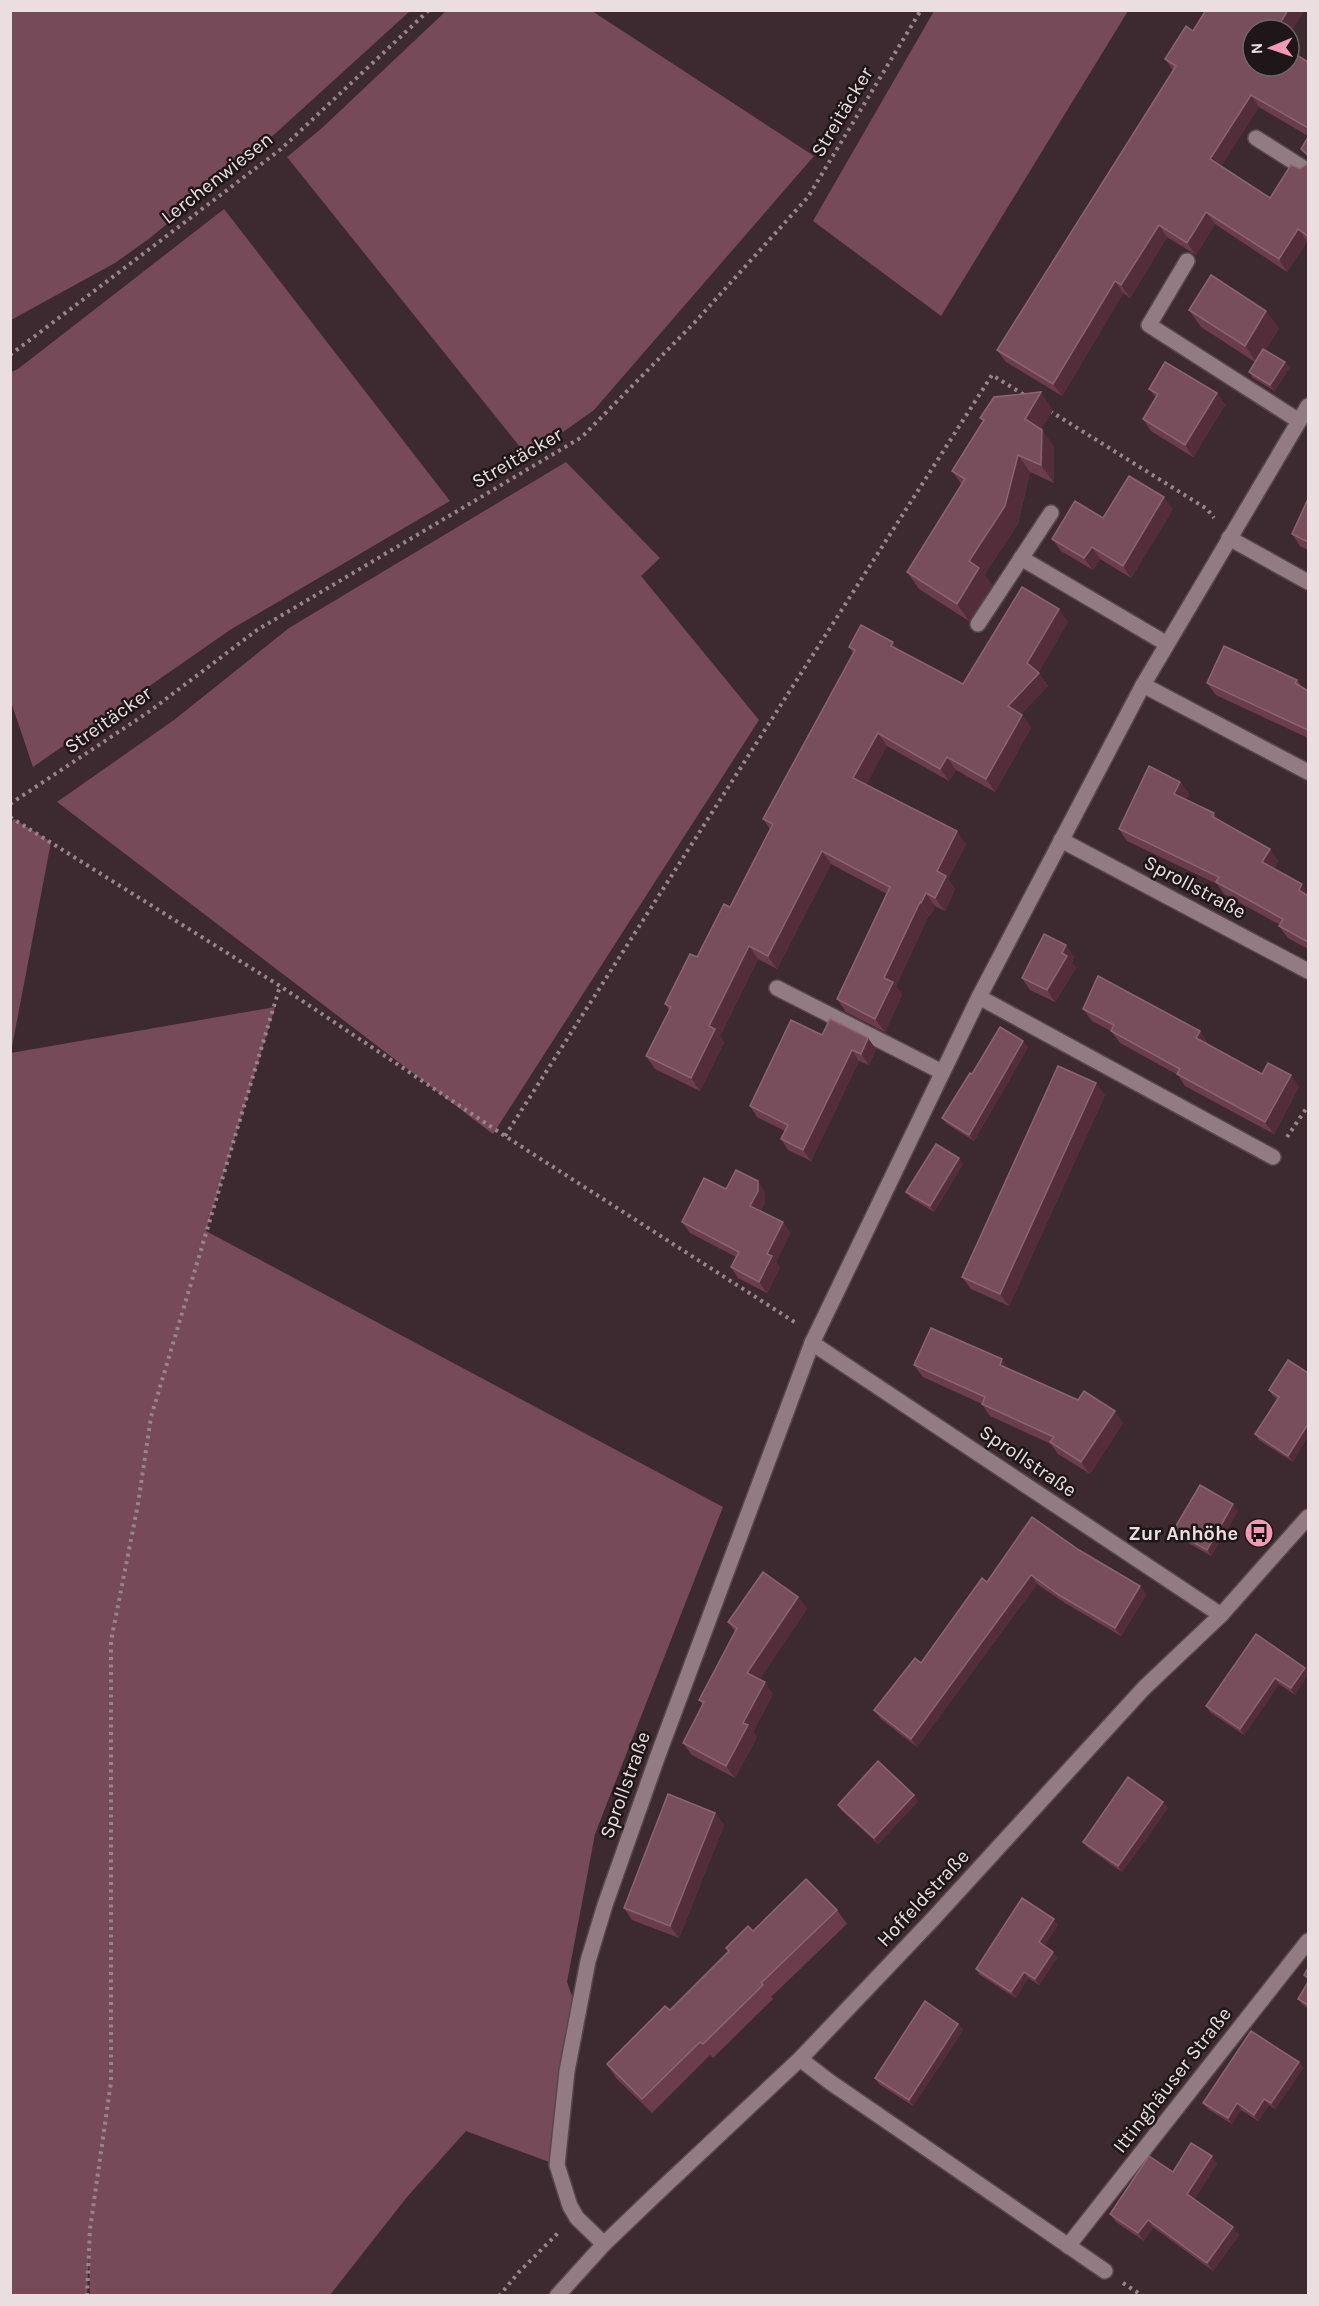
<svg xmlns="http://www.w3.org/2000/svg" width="1319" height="2306" font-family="Karla,sans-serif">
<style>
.green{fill:#764a58}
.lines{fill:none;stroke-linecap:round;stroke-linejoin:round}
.service-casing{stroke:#57474c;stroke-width:18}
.minor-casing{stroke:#57474c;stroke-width:18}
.tertiary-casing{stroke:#57474c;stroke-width:18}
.path{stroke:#96868a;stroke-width:4;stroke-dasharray:3 4.5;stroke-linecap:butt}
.service{stroke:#927b82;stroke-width:15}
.minor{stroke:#927b82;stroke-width:15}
.tertiary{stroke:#927b82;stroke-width:15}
.wall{fill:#6b3d4c}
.shaded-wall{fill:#532e3a}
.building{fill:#784e5c;stroke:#8a6571;stroke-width:1.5}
.labels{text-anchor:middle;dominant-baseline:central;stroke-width:5;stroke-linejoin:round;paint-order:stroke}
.street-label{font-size:20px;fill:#ebdee1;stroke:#1e1618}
.poi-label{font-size:20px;font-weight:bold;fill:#ebdee1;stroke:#1e1618;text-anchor:end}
</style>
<rect width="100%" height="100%" fill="#3d2a30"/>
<g class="green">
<polygon points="11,10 410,10 410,11 267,141 150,238 115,263 11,320"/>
<polygon points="447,10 592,11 814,156 594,410 528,457 287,157 322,128"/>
<polygon points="934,11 1128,11 941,316 813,221"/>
<polygon points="224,209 450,501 230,630 33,767 11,702 11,372 18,369"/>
<polygon points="566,462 660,558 641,576 759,720 493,1134 57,802 174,720 289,628"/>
<polygon points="14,819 51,842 11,1052 10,822"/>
<polygon points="275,1007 206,1231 723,1507 595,1834 567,1982 577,2010 557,2165 466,2131 407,2197 330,2295 90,2295 89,2251 87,2295 11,2295 11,1053"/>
</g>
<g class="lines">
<g class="service-casing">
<g id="service">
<polyline points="1256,138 1308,171"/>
<polyline points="1187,261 1149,325 1299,421"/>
<polyline points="1229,538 1308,582"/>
<polyline points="1021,558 1167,644"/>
<polyline points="978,624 1051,513"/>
<polyline points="1143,685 1308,772"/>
<polyline points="1061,840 1308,971"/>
<polyline points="777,988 942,1072"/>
<polyline points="979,997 1273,1157"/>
</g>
</g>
<g class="minor-casing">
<g id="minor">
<polyline points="812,1343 1221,1615"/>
<polyline points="800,2059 830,2082 1105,2271"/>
<polyline points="604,2244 577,2218 570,2206 557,2165 567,2071 588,1961 605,1905 657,1758 812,1343 979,997 1143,685 1308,406"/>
<polyline points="1068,2246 1308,1941"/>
</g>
</g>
<g class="tertiary-casing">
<polyline id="tertiary" points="557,2296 604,2244 654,2196 800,2059 932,1920 1144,1688 1221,1615 1308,1517"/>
</g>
<g class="path">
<polyline points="10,355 281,149 429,10"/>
<polyline points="1050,411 1207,509 1214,518"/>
<polyline points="10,804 150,711 257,630 582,437 696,321 808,197 921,10"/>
<polyline points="10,817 280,986 505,1136 796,1323"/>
<polyline points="505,1136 992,375 1026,396"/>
<polyline points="1287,1137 1308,1106"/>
<polyline points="1123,2283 1143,2296"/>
<polyline points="87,2296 90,2229 111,2082 111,1641 138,1504 151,1417 280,986"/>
<polyline points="499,2296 519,2272 559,2232"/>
</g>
<use href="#service" class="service"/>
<use href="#minor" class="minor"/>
<use href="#tertiary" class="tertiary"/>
</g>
<g class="wall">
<polygon points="1206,10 1304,10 1289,35 1253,30 1308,62 1308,136 1259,107 1221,166 1270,198 1300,169 1307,164 1308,158 1301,149 1308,137 1308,242 1307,241 1287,272 1215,224 1196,255 1167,237 1130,298 1123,293 1062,396 1006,362 997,350 1173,70 1165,59 1193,31"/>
<polygon points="1189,310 1266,311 1279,329 1265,350 1285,362 1289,368 1275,391 1253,378 1249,372 1255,362 1201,327"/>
<polygon points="1149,389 1217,393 1225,405 1193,457 1151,431 1143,419 1156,398"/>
<polygon points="1053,410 1041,429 1054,447 1054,483 1030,472 1018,524 984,575 992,585 969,621 919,589 907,572 962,485 952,471 983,421 980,418"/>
<polygon points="1308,501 1308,550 1300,546 1292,534"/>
<polygon points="1173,509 1131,578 1100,559 1093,570 1061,551 1052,539 1103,518"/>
<polygon points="1068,622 1038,673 1048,686 1021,714 1031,728 995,792 956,770 949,781 887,746 866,784 966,844 948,879 955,889 945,911 935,906 930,916 929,915 896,986 902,995 885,1032 846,1012 837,999 887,894 831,864 777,969 758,959 720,1036 724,1042 700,1091 655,1069 646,1056 669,1010 665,1004 730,907 770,829 763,819 853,653 849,647 898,649 963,684"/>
<polygon points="1297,680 1302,687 1308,691 1308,740 1306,737 1216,695 1207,683"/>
<polygon points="1180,782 1189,794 1186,800 1220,821 1270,849 1278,861 1274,869 1308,894 1308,949 1288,938 1279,926 1280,925 1224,894 1217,884 1127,841 1119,829"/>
<polygon points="1074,957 1072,963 1076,968 1055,1002 1030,990 1022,978"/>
<polygon points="1083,1009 1208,1043 1208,1044 1262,1074 1299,1087 1274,1134 1185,1086 1178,1075 1120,1043 1111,1031 1092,1021"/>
<polygon points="822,1035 876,1049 869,1065 859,1061 811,1161 788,1150 781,1139 785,1131 757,1117 750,1106"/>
<polygon points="1028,1047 974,1141 947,1124 942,1118"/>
<polygon points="1105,1095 1009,1306 971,1289 962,1277"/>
<polygon points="963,1164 934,1212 911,1198 906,1192"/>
<polygon points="726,1189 765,1192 765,1202 761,1211 783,1222 790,1233 776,1262 780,1268 767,1293 738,1278 731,1267 736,1257 690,1233 682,1222"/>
<polygon points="1288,1360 1293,1462 1259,1440 1255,1434 1277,1399 1273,1396 1269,1390"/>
<polygon points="914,1365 1009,1369 1123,1423 1090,1474 1058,1454 1051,1444 990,1416 982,1404 923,1377"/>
<polygon points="1238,1511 1211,1556 1178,1537 1173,1531"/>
<polygon points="1079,1550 1140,1586 1146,1595 1121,1636 1065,1603 1037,1584 917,1747 881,1719 874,1710 921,1663 987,1582"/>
<polygon points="798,1597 807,1609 759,1679 773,1694 753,1732 757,1737 735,1778 692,1755 683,1743 703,1705 699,1700 735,1632 728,1622"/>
<polygon points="1256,1634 1295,1695 1279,1684 1244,1735 1210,1712 1206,1706"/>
<polygon points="918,1801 878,1844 842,1811 838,1805"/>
<polygon points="1168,1808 1122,1872 1088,1848 1083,1842"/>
<polygon points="715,1813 724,1825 679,1938 632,1920 624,1908"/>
<polygon points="837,1910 847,1924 771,1997 773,1999 713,2058 710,2055 652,2113 616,2078 607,2064 670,2010 729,1951 726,1948 753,1931"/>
<polygon points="1058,1925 1044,1946 1057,1958 1039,1985 1028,1978 1016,1998 980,1975 976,1969"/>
<polygon points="1308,1982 1308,2008 1303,2005 1298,1999"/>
<polygon points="958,2024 963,2030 913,2106 879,2084 875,2078"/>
<polygon points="1299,2062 1303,2068 1275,2109 1269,2105 1258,2121 1241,2110 1232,2124 1208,2109 1203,2103"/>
<polygon points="1217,2164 1194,2199 1239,2235 1213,2271 1153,2227 1144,2241 1116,2222 1110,2214 1173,2172"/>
</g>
<g class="shaded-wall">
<polygon points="1288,10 1304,10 1289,35 1289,30 1276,30"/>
<polygon points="1251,95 1259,107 1218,171 1210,159"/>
<polygon points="1206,212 1215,224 1196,255 1187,243"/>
<polygon points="1159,225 1167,237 1130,298 1121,285"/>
<polygon points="1298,229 1307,241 1287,272 1279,259"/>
<polygon points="1115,281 1123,293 1062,396 1053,384"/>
<polygon points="1266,311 1279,329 1257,363 1245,346"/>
<polygon points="1285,362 1289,368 1275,391 1270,385"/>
<polygon points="1041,392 1053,410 1037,437 1025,419"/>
<polygon points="1217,393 1225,405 1193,457 1185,445"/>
<polygon points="1042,430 1054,447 1054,483 1041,465"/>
<polygon points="1018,455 1030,472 1018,524 984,575 992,585 969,621 957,604 969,561"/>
<polygon points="1164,497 1173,509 1131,578 1123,566"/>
<polygon points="1092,547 1100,559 1093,570 1084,558"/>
<polygon points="1059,609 1068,622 1038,674 1039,673 1048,686 1017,719 1008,706 1027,663"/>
<polygon points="893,642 902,655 891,646"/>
<polygon points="1022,715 1031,728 995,792 986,779"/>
<polygon points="878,733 887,746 863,791 853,778"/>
<polygon points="947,757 956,770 949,781 940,769"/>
<polygon points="1180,782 1189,794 1182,806 1174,794"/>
<polygon points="1214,813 1223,825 1213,817"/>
<polygon points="957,831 966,844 948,879 955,889 945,911 935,898 937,871"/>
<polygon points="1270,849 1278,861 1271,874 1262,862"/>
<polygon points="822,851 831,864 777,969 768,956"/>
<polygon points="1302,884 1308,894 1308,899 1299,890"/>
<polygon points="926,893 935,906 930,916 921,903"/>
<polygon points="920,902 929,915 896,986 902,995 885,1032 875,1019 884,978"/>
<polygon points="1066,945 1074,957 1072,963 1076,968 1055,1002 1047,990"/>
<polygon points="749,946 758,959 720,1036 724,1042 700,1091 691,1078 709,1026"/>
<polygon points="1200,1031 1208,1043 1205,1050 1196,1038"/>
<polygon points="868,1038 876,1049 869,1065 861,1054"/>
<polygon points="1023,1041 1028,1047 974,1141 969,1135"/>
<polygon points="852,1050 859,1061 811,1161 803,1150"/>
<polygon points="1291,1075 1299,1087 1274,1134 1265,1122"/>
<polygon points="1096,1083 1105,1095 1009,1306 1000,1294"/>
<polygon points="959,1158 963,1164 934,1212 930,1206"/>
<polygon points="758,1181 765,1192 765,1202 758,1217 750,1206"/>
<polygon points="783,1222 790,1233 776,1262 780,1268 767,1293 759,1282 767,1254"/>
<polygon points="1002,1359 1010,1371 1000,1365"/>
<polygon points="1115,1411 1123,1423 1090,1474 1081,1462"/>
<polygon points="1308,1424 1308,1437 1293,1462 1288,1456"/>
<polygon points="1233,1504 1238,1511 1211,1556 1207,1550"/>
<polygon points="1031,1575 1037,1584 917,1747 911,1739"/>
<polygon points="1140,1586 1146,1595 1121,1636 1115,1628"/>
<polygon points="798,1597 807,1609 756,1685 747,1673"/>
<polygon points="1305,1668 1308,1673 1308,1675 1295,1695 1291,1688"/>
<polygon points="1275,1678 1279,1684 1244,1735 1240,1729"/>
<polygon points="765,1682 773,1694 753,1732 757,1737 735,1778 726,1766 743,1723"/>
<polygon points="914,1795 918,1801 878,1844 874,1838"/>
<polygon points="1163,1802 1168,1808 1122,1872 1118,1866"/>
<polygon points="715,1813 724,1825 679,1938 670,1926"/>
<polygon points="1054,1919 1058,1925 1043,1949 1039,1942"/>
<polygon points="1053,1952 1057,1958 1039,1985 1035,1979"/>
<polygon points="1024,1972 1028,1978 1016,1998 1011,1992"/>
<polygon points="958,2024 963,2030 913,2106 909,2100"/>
<polygon points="1299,2062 1303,2068 1275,2109 1271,2103"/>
<polygon points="1264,2099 1269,2105 1258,2121 1254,2115"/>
<polygon points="1237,2103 1241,2110 1232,2124 1228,2118"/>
<polygon points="1212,2156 1217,2164 1193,2202 1187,2194"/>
<polygon points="1148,2220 1153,2227 1144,2241 1138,2233"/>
<polygon points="1233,2227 1239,2235 1213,2271 1207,2263"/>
</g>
<g class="building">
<polygon points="1206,10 1288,10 1276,30 1253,30 1253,66 1289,66 1289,50 1308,62 1308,128 1251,95 1210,159 1270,198 1291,165 1300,169 1307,164 1308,155 1301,149 1308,137 1308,236 1298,229 1279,259 1206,212 1187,243 1159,225 1121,285 1115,281 1053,384 997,350 1176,66 1165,59 1186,26 1193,31"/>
<polygon points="1211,275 1266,311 1245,346 1189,310"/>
<polygon points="1263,349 1285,362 1270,385 1249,372"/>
<polygon points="1165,362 1217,393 1185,445 1143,419 1158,394 1149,389"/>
<polygon points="1041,392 1025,419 1042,430 1041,465 1018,455 1005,506 969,561 979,568 957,604 907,572 965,479 952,471 984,420 980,418 994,397"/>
<polygon points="1129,476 1164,497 1123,566 1092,547 1084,558 1052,539 1075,501 1103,518"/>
<polygon points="1307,501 1308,501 1308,542 1292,534"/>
<polygon points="1022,587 1059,609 1027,663 1039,673 1008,706 1022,715 986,779 947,757 940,769 878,733 853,778 957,831 937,871 946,876 935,898 926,893 921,903 920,902 884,978 893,982 875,1019 837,999 890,887 822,851 768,956 749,946 709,1026 715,1029 691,1078 646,1056 671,1007 665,1004 690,954 697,957 724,904 730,907 773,824 763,819 855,650 849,647 861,625 893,642 891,646 963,684"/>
<polygon points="1224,646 1297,680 1295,683 1308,691 1308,730 1207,683"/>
<polygon points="1149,766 1180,782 1174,794 1214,813 1213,817 1270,849 1262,862 1302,884 1299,890 1308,896 1308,942 1279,926 1283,919 1216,882 1219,877 1119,829"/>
<polygon points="1044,934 1066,945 1062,953 1067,956 1047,990 1022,978"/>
<polygon points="1098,976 1200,1031 1196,1038 1262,1074 1268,1063 1291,1075 1265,1122 1177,1074 1180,1069 1111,1031 1114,1025 1083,1009"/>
<polygon points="830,1019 868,1038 861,1054 852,1050 803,1150 781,1139 788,1125 750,1106 791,1020 822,1035"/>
<polygon points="1000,1027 1023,1041 969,1135 942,1118 970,1073 972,1074"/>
<polygon points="1058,1066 1096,1083 1000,1294 962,1277"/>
<polygon points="936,1144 959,1158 930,1206 906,1192"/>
<polygon points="736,1170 758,1181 758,1191 750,1206 783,1222 767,1254 772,1256 759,1282 731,1267 739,1252 682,1222 704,1178 726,1189"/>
<polygon points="931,1328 1002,1359 1000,1365 1078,1400 1084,1391 1115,1411 1081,1462 1050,1442 1054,1437 982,1404 985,1397 914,1365"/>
<polygon points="1288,1360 1308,1373 1308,1424 1288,1456 1255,1434 1279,1397 1269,1390"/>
<polygon points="1200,1485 1233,1504 1207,1550 1173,1531"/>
<polygon points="1032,1517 1079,1550 1140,1586 1115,1628 1059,1595 1031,1575 911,1739 874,1710 915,1658 921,1663 982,1578 987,1582"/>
<polygon points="763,1572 798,1597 747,1673 765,1682 743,1723 748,1725 726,1766 683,1743 704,1702 699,1700 737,1628 728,1622"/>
<polygon points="1256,1634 1305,1668 1291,1688 1275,1678 1240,1729 1206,1706"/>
<polygon points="878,1761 914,1795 874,1838 838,1805"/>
<polygon points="1128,1777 1163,1802 1118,1866 1083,1842"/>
<polygon points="668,1794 715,1813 670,1926 624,1908"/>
<polygon points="806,1879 837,1910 761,1983 763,1985 703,2044 700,2042 642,2099 607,2064 665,2006 670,2010 729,1951 726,1948 748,1926 753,1931"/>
<polygon points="1022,1898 1054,1919 1039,1942 1053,1952 1035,1979 1024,1972 1011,1992 976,1969"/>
<polygon points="1308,1968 1308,1978 1304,1975"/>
<polygon points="1308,1982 1308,2005 1298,1999"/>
<polygon points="925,2001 958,2024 909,2100 875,2078"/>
<polygon points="1251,2031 1299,2062 1271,2103 1264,2099 1254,2115 1237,2103 1228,2118 1203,2103"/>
<polygon points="1191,2143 1212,2156 1187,2194 1233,2227 1207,2263 1148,2220 1138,2233 1110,2214 1149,2156 1173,2172"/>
</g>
<defs>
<g id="bus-disc" transform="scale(1.5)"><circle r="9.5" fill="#f09ab5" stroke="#1e1618"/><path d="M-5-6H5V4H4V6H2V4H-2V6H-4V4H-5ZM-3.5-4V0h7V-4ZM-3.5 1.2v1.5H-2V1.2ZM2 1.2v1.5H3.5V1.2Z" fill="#111"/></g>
</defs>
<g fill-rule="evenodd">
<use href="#bus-disc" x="1259" y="1533"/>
</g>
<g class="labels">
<g class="street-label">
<text transform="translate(842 112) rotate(-59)">Streitäcker</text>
<text transform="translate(217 178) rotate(-38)">Lerchenwiesen</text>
<text transform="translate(517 458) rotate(-30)">Streitäcker</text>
<text transform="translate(108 720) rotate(-35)">Streitäcker</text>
<text transform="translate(1195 887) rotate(28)">Sprollstraße</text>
<text transform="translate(1028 1461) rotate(34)">Sprollstraße</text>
<text transform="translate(625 1785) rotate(-70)">Sprollstraße</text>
<text transform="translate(923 1898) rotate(-47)">Hoffeldstraße</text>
<text transform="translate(1172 2080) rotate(-52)">Ittinghäuser Straße</text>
</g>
<g class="poi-label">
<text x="1238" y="1533">Zur Anhöhe</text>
</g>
</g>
<rect width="1319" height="2306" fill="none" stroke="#ebdee1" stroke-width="24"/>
<g transform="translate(1271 48) rotate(268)"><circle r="28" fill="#1e1618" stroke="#706668" stroke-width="1.5"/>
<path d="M0-4.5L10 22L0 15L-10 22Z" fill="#f09ab5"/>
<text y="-9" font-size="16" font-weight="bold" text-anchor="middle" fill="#ebdee1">N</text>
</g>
</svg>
